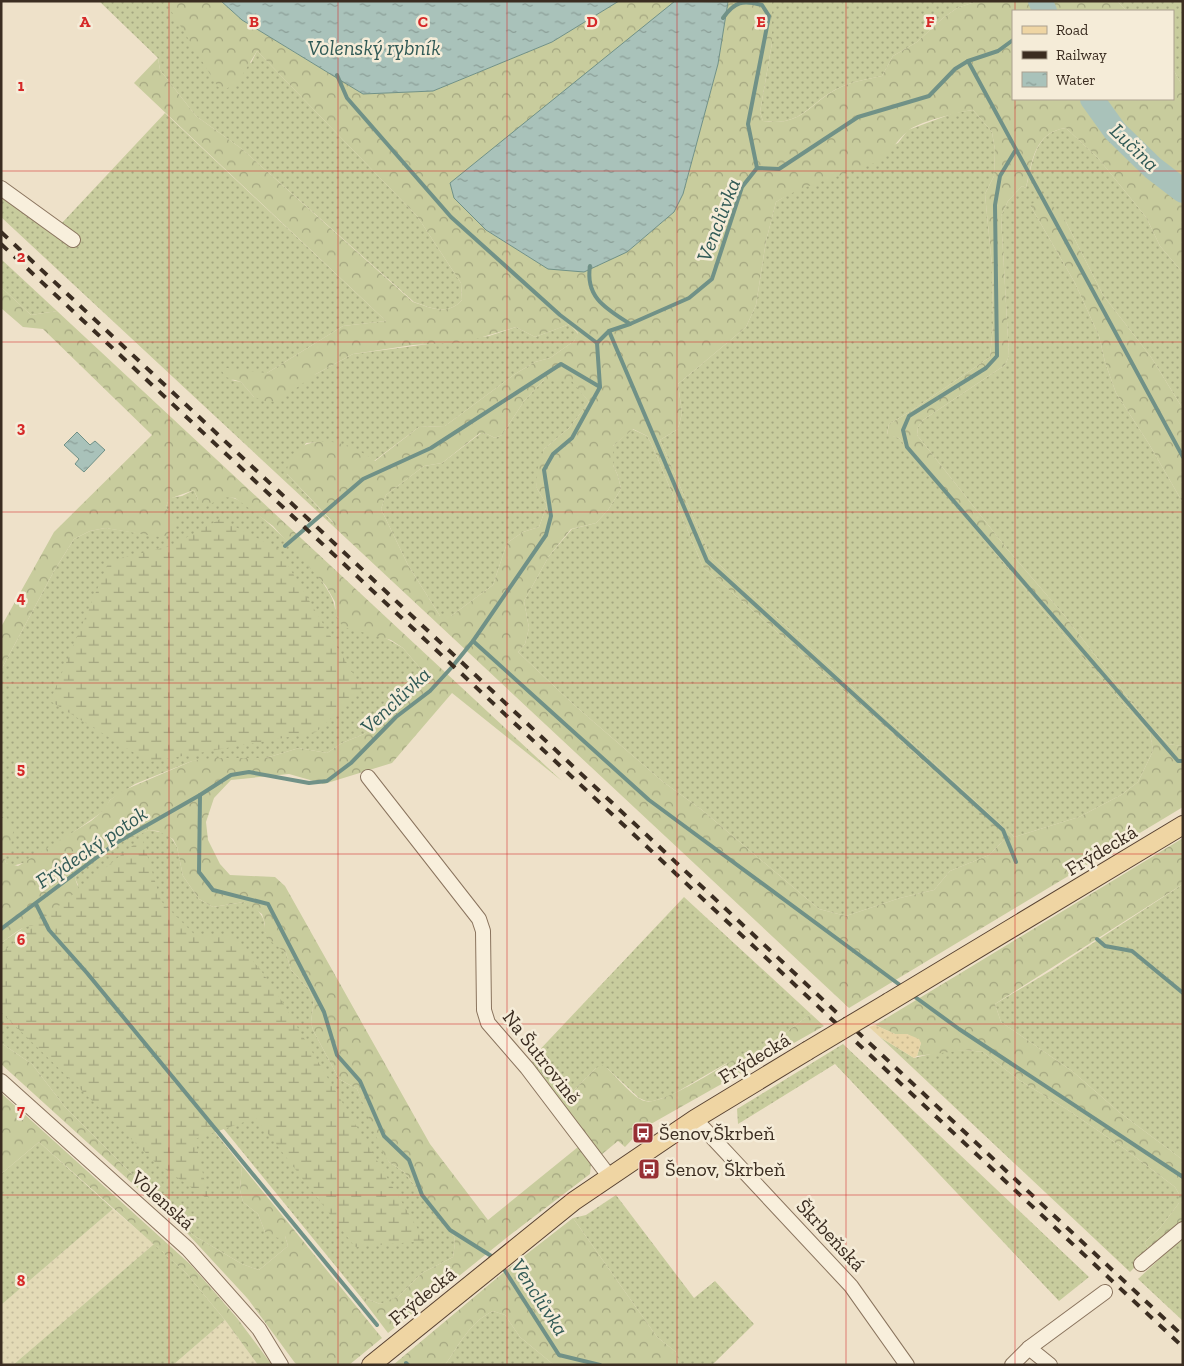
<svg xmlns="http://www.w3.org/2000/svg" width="1184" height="1366" font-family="'Zilla Slab',serif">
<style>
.farmland{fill:url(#farmland-dots)}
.grass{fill:url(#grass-dots)}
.forest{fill:url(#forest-crowns);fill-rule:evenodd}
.wetland{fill:url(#wetland-marsh)}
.sand{fill:url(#sand-dots)}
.water{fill:url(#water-ripples);stroke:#709187}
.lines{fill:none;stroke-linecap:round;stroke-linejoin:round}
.stream{stroke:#709187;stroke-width:4}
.river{stroke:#a9c2ba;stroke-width:24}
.minor-casing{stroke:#8a745e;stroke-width:16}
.major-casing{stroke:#584232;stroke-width:20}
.minor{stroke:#f8efdc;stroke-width:14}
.major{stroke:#efd5a3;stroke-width:18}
.rail{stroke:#3b2d21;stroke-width:4;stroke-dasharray:9 9;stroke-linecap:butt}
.major-bridge-casing{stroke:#584232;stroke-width:20;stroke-linecap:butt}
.major-bridge{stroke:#efd5a3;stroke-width:18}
.grid{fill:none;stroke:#d62828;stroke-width:1;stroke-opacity:0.55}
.labels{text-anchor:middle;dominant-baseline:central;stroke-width:5;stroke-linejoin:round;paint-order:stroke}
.street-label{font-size:20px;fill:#3b2d21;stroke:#f5ecd8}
.poi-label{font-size:20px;fill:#3b2d21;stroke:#f5ecd8;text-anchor:start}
.water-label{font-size:21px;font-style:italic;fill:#315a56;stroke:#f5ecd8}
.grid-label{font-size:16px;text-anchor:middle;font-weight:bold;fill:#d62828;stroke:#f5ecd8;stroke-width:5;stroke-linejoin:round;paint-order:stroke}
</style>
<defs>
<pattern id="farmland-dots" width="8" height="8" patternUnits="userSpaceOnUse" patternTransform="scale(1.25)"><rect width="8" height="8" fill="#e3dab6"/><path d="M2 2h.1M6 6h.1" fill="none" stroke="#c4bb9c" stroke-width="1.8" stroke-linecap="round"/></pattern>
<pattern id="grass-dots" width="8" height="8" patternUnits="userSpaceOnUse" patternTransform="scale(1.25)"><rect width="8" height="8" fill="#c8cc9d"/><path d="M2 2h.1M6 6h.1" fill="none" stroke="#a4a680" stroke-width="1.8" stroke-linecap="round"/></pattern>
<pattern id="forest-crowns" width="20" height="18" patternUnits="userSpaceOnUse" patternTransform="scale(1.25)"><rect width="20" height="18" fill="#c8cc9d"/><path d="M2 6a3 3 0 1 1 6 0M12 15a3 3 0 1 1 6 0" fill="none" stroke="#a4a680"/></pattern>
<pattern id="wetland-marsh" width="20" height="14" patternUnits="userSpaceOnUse" patternTransform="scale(1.25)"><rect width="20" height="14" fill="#c8cc9d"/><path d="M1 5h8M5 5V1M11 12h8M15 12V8" fill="none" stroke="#a4a680"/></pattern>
<pattern id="sand-dots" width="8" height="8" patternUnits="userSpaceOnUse" patternTransform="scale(1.25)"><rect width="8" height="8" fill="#e8d5a7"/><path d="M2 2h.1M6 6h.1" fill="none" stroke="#c8b78f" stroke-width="1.8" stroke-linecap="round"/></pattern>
<pattern id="water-ripples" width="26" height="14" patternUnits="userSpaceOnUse" patternTransform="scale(1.25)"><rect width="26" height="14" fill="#a9c2ba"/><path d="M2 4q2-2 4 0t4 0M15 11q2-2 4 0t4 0" fill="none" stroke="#8b9e97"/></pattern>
</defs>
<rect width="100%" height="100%" fill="#eee1c9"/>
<g class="farmland">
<polygon points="113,1209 154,1244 13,1365 1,1365 1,1305"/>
<polygon points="225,1320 258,1365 173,1365"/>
</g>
<g class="grass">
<path d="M99 1H165L251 63 257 51 417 216 461 283 462 300C448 316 431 308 414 302L242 149 196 116 160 70 158 58Z"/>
<path d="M772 1H978L957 8 943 18 917 42 893 56 882 76C869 79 853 81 841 87 808 102 804 127 763 121L760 112 772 43Z"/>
<polygon points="1117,1 1183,1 1183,87 1173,69 1173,11 1127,11"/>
<polygon points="973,110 992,132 995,150 994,176 985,194 992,266 993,325 990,357 911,411 889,424 887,434 899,438 1090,666 1150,733 1153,751 1138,782 1121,795 1079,817 1014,837 710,556 660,440 678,429 682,413 678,384 746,327 756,305 766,241 776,202 798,188 898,143 908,130 954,113"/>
<path d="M165 113 386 321 343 326 267 373 231 380 241 382 254 397 316 374 353 354 489 336 516 327 535 337 570 324 578 334 574 341 550 358 535 362 515 374 445 426 419 427 374 461C350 445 336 441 306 443L287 474 333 523 332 525 1 217V193L61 224Z"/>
<path d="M1066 128 1098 158 1146 217 1160 246 1183 273V409L1151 357 1103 295 1065 220 1030 205 1075 283 1099 336 1105 362 1116 393 1149 444 1183 503 1182 746 1168 744 1150 726 1064 615 1008 550 917 435 918 427 923 420 1005 365 1009 356 1001 216 1008 201 1022 186 1026 188C1033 162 1034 132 1066 128Z"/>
<polygon points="1,259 57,311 31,315 1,287"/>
<polygon points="544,380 572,380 589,402 569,428 544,449 536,487 547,505 539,527 523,532 507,543 493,585 451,616 440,616 408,565 381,509 386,495 424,466 442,463 481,433 487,434 495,438 502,435 524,401"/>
<polygon points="632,429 647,436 652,445 703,567 951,785 1005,839 989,855 950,871 934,890 900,898 846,916 819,909 702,810 662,781 573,704 518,652 525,644 529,628 524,601 549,556 572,529 596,523 608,510 621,489 618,476 613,465 613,446"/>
<path d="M194 490 198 500C209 499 225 494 236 499 259 509 336 585 335 609L403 648 420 668 422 682 419 689 391 714 364 734 342 743 327 753 299 748 266 758 192 761 135 784 110 800 105 810 68 836 27 862 12 866 6 863 4 857 6 817H1V670L54 571 74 539 90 531 105 528 145 534 169 514 166 507 169 498 182 496Z"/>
<path d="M149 830 165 833 172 839 177 847 183 876 199 899 213 907 244 902C258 909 266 916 265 932L286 953 291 970 309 989 314 1000 311 1022 313 1030 339 1079 357 1089 389 1162 404 1172 454 1236 455 1243 453 1257 422 1273 399 1296 389 1301 380 1304 360 1296 131 1015 57 919 78 885 75 878C88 852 124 841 149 830Z"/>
<polygon points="1183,884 1183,1160 1119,1112 1072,1071 1001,1022 995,1004 1052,970"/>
<polygon points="684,897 811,1014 760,1051 725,1064 670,1096 653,1101 646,1101 639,1098 607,1068 596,1068 561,1103 534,1069 532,1058"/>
<polygon points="34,924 42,927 206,1121 242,1166 240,1190 243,1202 258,1214 265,1232 285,1236 288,1246 259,1270 242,1264 193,1235 65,1107 32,1064 1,1043 1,943 27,925"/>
<polygon points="880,1037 914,1058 943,1051 966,1050 983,1052 1019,1080 1068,1110 1126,1150 1175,1187 1179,1194 1179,1203 1160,1228 1145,1242 1149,1253 1130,1272"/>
<polygon points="843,1044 1089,1277 1059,1301 835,1064 738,1124 737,1109"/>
<polygon points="39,1142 113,1209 1,1305 1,1174"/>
<polygon points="616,1195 694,1298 715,1281 754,1324 712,1365 679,1365 676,1352 657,1337 573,1218 586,1215"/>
<polygon points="1183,1237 1183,1321 1138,1279"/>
<polygon points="154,1244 186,1273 225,1320 173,1365 13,1365"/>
<path d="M493 1311 505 1315 520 1337 554 1365H445C459 1345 470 1322 493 1311Z"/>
</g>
<g class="forest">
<path d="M165 1H221L242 20 363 94 433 91 552 42 619 1H675L454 198 486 230 532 259 627 252 674 212 683 194 718 64 728 1H772V43L760 112 763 121C804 127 809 102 841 87 853 81 869 79 882 76L893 56 917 42 943 18 957 8 978 1H1117L1127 11H1013V99H1173V69L1183 87V273L1160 246 1146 217 1098 158 1066 128C1034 132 1032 162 1026 188L1022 186 1008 201 1001 216 1009 356 1005 365 923 420 918 427 917 435 1008 550 1064 615 1150 726 1168 744 1183 746V807L849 1008 332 525 333 522 287 474C287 438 328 436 354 448 361 451 368 457 375 461L419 427 445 426 515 374 535 362 550 358 574 341 578 333 570 324 535 337 516 327 466 342 413 345 353 354 316 374 278 401 268 402 254 397 241 382 226 377 219 367 267 373 343 326 386 321 134 83 158 58 160 70 196 116 242 149 413 302C431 308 448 316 462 300L461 283 417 216 257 51 238 82 226 89 218 87ZM973 110 992 132 995 150 994 176 985 194 992 266 993 325 990 357 911 411 889 424 887 435 899 438 1090 666 1150 733 1153 751 1138 782 1121 795 1079 817 1014 837 710 556 660 440 678 429 682 413 678 384 746 327 756 305 766 241 776 202C808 182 838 178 872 164 887 158 896 141 908 131 917 122 959 112 973 110ZM544 380H571L589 402 569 428 544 449 538 467 536 487 547 505 539 527 523 532 507 543 493 585 451 616H440L408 565 381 509 386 495 424 466 442 463 480 433 487 434 495 438 502 435 524 401ZM633 429 647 436 652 445 703 567 951 785 1004 840 989 855 950 871 934 890 900 898 846 916 819 909 702 810 662 781 573 704 518 652 525 644 529 628 524 601 549 556 571 529 596 523 608 510 621 489 618 476 613 465V446Z"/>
<polygon points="1044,196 1065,220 1103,295 1151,357 1183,409 1183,503 1149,444 1116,393 1105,362 1099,336 1075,283 1030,205"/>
<path d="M1 287 31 315 57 311 562 781 452 693 392 763 324 784 289 774 231 780 214 798 206 822 208 840 220 864 230 875 275 877 285 886 430 1144 488 1220 578 1147 591 1164 590 1174 510 1235 388 1333 360 1296 380 1304 399 1296 422 1273 453 1257 455 1243 454 1236 404 1172 389 1162 383 1153 357 1089 339 1079 313 1030 311 1022 314 1000 309 989 291 970 286 953 269 940 265 932V924L262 914 244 902 213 907 199 899 183 876 177 847 173 839 158 831 149 830 113 846 80 868 75 878 79 890 42 927C26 921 14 934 1 943V817H6L14 827 10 850 4 857 6 863 18 866 91 821 104 810 110 800 122 791 192 761 213 758H266L299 748 327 753 342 743 364 734 391 714 419 689 422 682 420 668 403 648 391 640 343 627 336 616 335 602 326 586 273 526 235 498 223 497 202 509 194 490 169 499 166 507 175 523 168 535 160 537 105 528 90 531 74 539 54 571 1 670V627L54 532 152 435 43 329 23 327 1 308Z"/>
<polygon points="1183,838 1183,884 995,1004 1001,1022 1072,1071 1119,1112 1183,1160 1183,1222 1149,1253 1145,1242 1160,1228 1179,1203 1179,1194 1175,1187 1126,1150 1068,1110 1019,1080 983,1052 966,1050 917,1056 921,1043 907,1034 895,1034 875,1025"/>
<path d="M811 1014 824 1026 642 1129 625 1147 618 1141 601 1155 561 1103 596 1068 602 1065 607 1068C616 1076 634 1099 645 1101 664 1106 730 1061 749 1050L760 1051Z"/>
<polygon points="1,1043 32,1064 65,1107 193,1235 242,1264 259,1270 288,1246 285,1236 278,1238 265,1232 258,1214 243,1202 240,1190 242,1166 382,1338 349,1365 298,1365 295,1363 248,1299 187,1233 1,1064"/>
<polygon points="1,1093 191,1265 237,1318 272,1365 258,1365 225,1320 186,1273 39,1142 1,1174"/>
<path d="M573 1218 657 1337 676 1352 679 1365H554L520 1337 505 1315 493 1311C470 1322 459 1345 445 1365H393L510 1267Z"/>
</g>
<g class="wetland">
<polygon points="220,519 278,549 363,690 316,732 149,762 50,701 109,561 171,546"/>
<polygon points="142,838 161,901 195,935 229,935 260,969 283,1003 425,1241 355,1247 256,1118 195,1139 209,1200 155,1162 1,1012 1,953"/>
</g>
<polygon class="sand" points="875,1025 895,1034 907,1034 919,1039 921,1043 917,1056 914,1058 880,1037 869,1027"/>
<g class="water">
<polygon points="221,1 619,1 552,42 433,91 363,94 242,20"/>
<polygon points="675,1 728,2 718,64 683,194 674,212 627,252 584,272 548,269 486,230 454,198 450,183"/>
<polygon points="77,432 90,445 95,441 105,450 84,472 75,464 79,459 64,445"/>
</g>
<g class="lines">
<g class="stream">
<polyline points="1042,6 1047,1"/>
<polyline points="1033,11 1040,1"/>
<path d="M723 18C735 1 743 0 762 5L769 16 748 124 757 168"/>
<polyline points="968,61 1183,457"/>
<polyline points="337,75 347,98 451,217 560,315 597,343"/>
<polyline points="1015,151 1000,176 995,205 997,356 986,368 909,416 903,430 907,447 1178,761 1183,761"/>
<path d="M590 266C585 298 607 309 630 324"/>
<polyline points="609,331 707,561 1003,830 1016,862"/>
<polyline points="285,546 363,479 431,448 561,364 600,387"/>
<polyline points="473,641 649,800 904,988"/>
<polyline points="36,904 49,930 87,973 377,1325"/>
<polyline points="1,929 116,843 200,795"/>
<polyline points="1097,939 1105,946 1132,951 1183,993"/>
<polyline points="911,994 959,1029 1183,1177"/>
<polyline points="496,1259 450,1230 422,1195 409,1160 384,1136 360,1081 337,1055 324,1012 268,904 213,890 199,872 200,795 231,775 249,772 309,783 327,781 351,763 396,717 430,691 452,667 473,641 546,535 551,516 544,470 553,454 572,438 600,387 597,343 609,331 630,324 689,298 712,279 742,187 757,168 779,169 858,117 929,96 955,69 968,61 998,51 1013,40"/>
<polyline points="502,1266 559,1355 600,1365"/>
<polyline points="406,1363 408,1365"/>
</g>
<g class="river">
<polyline points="1040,1 1045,11"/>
<polyline points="1092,99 1115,131 1153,168 1183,191"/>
</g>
<g class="minor-casing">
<g id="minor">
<polyline points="1,188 73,240"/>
<polyline points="368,777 479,919 483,931 484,1010 488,1023 527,1068 609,1176"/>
<polyline points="1,1081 188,1249 259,1329 281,1365"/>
<polyline points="695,1119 851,1286 907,1365"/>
<polyline points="1141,1264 1183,1229"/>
<polyline points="1012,1365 1029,1348"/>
<polyline points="1050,1365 1029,1348 1105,1292"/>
</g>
</g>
<g class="major-casing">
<g id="major">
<polyline points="889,1002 1183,825"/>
<polyline points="371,1365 574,1201 695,1119 807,1051"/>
</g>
</g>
<use href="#minor" class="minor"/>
<use href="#major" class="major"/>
<g class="rail">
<polyline points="1,232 1183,1336"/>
<polyline points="1,244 1183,1347"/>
</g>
<g class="major-bridge-casing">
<polyline id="major-bridge" points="807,1051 889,1002"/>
</g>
<use href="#major-bridge" class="major-bridge"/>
</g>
<path class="grid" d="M169 1V1365M338 1V1365M507 1V1365M677 1V1365M846 1V1365M1015 1V11M1015 99V1365M1 171H1183M1 342H1183M1 512H1183M1 683H1183M1 854H1183M1 1024H1183M1 1195H1183"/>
<defs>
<g id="bus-square" transform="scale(1.125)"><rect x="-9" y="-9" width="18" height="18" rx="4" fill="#972f34" stroke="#f5ecd8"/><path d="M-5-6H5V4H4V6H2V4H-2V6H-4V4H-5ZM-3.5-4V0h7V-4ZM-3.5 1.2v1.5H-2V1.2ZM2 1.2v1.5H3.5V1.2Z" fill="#fff"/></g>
</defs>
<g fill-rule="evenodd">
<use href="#bus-square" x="643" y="1133"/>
<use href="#bus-square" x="649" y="1169"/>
</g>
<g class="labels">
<g class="street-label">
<text transform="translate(1101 850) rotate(-31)">Frýdecká</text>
<text transform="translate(542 1057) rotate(52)">Na Šutrovině</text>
<text transform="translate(754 1058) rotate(-31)">Frýdecká</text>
<text transform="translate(163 1200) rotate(42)">Volenská</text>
<text transform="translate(831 1235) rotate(47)">Škrbeňská</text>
<text transform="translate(422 1296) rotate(-39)">Frýdecká</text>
</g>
<g class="poi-label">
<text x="659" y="1133">Šenov,Škrbeň</text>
<text x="665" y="1169">Šenov, Škrbeň</text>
</g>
<g class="water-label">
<text x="374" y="47">Volenský rybník</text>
<text transform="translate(1135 147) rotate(44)">Lučina</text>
<text transform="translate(718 220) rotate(-69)">Venclůvka</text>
<text transform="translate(395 700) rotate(-43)">Venclůvka</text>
<text transform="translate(91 847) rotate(-34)">Frýdecký potok</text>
<text transform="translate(540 1297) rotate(57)">Venclůvka</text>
</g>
</g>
<g class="grid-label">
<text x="85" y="27">A</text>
<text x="254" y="27">B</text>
<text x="423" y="27">C</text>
<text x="592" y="27">D</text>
<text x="761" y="27">E</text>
<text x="930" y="27">F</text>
<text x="21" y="91">1</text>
<text x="21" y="262">2</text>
<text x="21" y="433">3</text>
<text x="21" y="603">4</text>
<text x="21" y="774">5</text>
<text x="21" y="945">6</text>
<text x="21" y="1116">7</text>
<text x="21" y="1286">8</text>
</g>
<rect width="1184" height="1366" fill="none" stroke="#3b2d21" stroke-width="5"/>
<rect x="1012" y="10" width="162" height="90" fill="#f5ecd8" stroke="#aba08f"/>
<rect x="1022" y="26" width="25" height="8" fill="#efd5a3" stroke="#aba08f"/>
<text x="1056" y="35" font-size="15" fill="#3b2d21">Road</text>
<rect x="1022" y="51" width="25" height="8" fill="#3b2d21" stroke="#aba08f"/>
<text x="1056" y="60" font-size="15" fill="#3b2d21">Railway</text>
<rect x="1022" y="72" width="25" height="15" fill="url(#water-ripples)" stroke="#aba08f"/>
<text x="1056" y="85" font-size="15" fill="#3b2d21">Water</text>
</svg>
